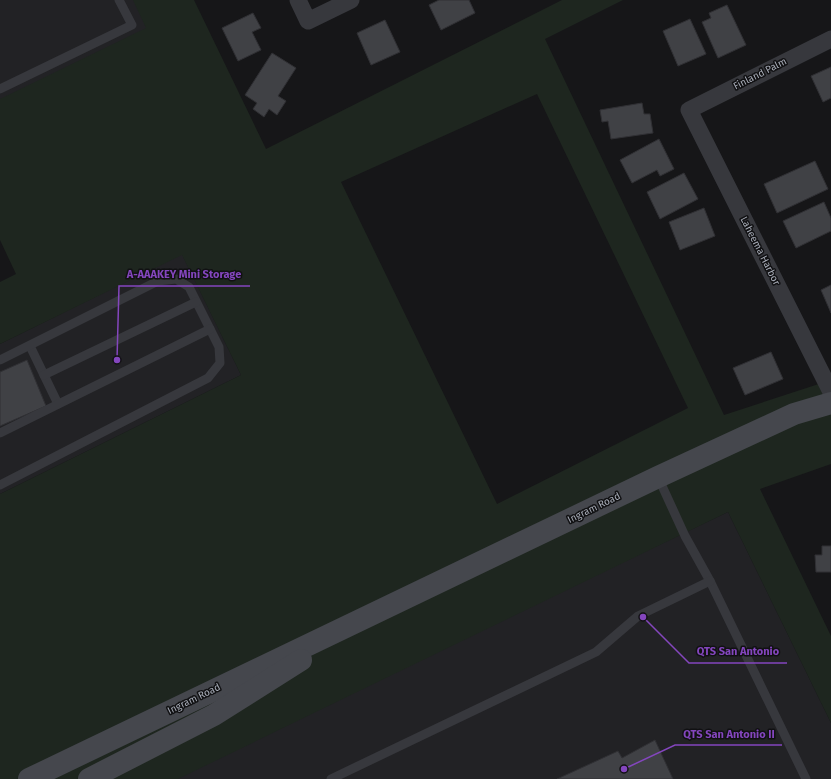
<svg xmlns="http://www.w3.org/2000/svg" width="831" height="779" font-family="'Fira Sans',sans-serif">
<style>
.built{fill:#222225}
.green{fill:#1e261f;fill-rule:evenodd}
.building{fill:#404145;stroke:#303034}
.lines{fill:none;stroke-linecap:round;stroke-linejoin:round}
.lane{stroke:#37383d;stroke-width:9}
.street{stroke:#37383d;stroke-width:17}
.secondary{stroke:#45474d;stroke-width:22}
.labels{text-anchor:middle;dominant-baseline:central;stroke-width:3;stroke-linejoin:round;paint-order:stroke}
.street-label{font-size:10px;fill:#a8adb8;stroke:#111113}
.leader{fill:none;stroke:#8446be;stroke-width:1.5}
.callout-dot{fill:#8446be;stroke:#111113;stroke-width:1.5}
.callout-label{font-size:11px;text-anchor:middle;font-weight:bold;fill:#8446be;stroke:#111113;stroke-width:3;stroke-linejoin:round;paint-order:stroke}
</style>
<rect width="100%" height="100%" fill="#161618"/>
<g class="built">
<polygon points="0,0 184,0 205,46 0,129"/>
<polygon points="182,254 241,375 0,494 0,344"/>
<polygon points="728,512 831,723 831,779 167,779"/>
</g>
<path class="green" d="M133 0H194L266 149 562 0H623L545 39 724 415 831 380V464L760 489 831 636V723L728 512 178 779H0V494L241 375 182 255 0 344V282L16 274 0 240V99L146 28ZM537 94 688 408 497 504 341 182Z"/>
<g class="building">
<polygon points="439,0 469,0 475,13 441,30 429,5"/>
<polygon points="727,5 746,45 718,58 702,22 711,18 709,13"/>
<polygon points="253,13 261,28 252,32 261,50 238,61 222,28"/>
<polygon points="690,19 706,54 678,66 663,31"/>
<polygon points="385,20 400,52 371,65 357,33"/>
<polygon points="272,53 296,68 278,96 286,101 277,115 269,109 264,117 253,109 257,103 245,95"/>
<polygon points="831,67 831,98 823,102 811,76"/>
<polygon points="642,103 644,114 650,114 653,133 611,139 608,121 602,122 600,110"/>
<polygon points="659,139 674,169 660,176 657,170 632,183 620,160"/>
<polygon points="815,161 828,189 777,213 764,184"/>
<polygon points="684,173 698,199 660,219 647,192"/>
<polygon points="824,202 831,218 831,231 796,248 783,221"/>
<polygon points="704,208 715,236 680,250 669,222"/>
<polygon points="831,285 831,313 821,290"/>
<polygon points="771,352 783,379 745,395 733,368"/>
<polygon points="27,360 46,406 0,426 0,372"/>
<polygon points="822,546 831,546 831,572 816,572 815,555 822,555"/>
<polygon points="655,740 673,779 557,779 618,751 622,758"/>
</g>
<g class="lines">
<g class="lane">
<polyline points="0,89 132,25 119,0"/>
<polyline points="30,346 58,404"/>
<polyline points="0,360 158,281 176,279 189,287 219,347 220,363 208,378 0,485"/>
<polyline points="44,375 196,302"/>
<polyline points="0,433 210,329"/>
<polyline points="658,477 685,536 710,581 806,779"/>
<polyline points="331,779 596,652 638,616 710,581"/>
</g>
<g class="street">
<polyline points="298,0 308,21 351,0"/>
<polyline points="831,39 689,110 831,392"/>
</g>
<g class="secondary">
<polyline points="29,779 658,477 794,414 831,403"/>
<polyline points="89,779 214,715 301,660"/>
</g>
</g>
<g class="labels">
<g class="street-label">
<text transform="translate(760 74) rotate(-27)">Finland Palm</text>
<text transform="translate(760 251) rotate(63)">Laheema Harbor</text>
<text transform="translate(594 508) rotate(-26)">Ingram Road</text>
<text transform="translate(194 699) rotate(-26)">Ingram Road</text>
</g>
</g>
<path class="leader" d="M117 360L119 286H250M643 617L689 663H787M624 769L675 745H782"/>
<g class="callout-dot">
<circle cx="117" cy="360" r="4"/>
<circle cx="643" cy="617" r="4"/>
<circle cx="624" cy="769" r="4"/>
</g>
<g class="callout-label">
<text x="184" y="278">A-AAAKEY Mini Storage</text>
<text x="738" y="655">QTS San Antonio</text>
<text x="729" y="738">QTS San Antonio II</text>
</g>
</svg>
